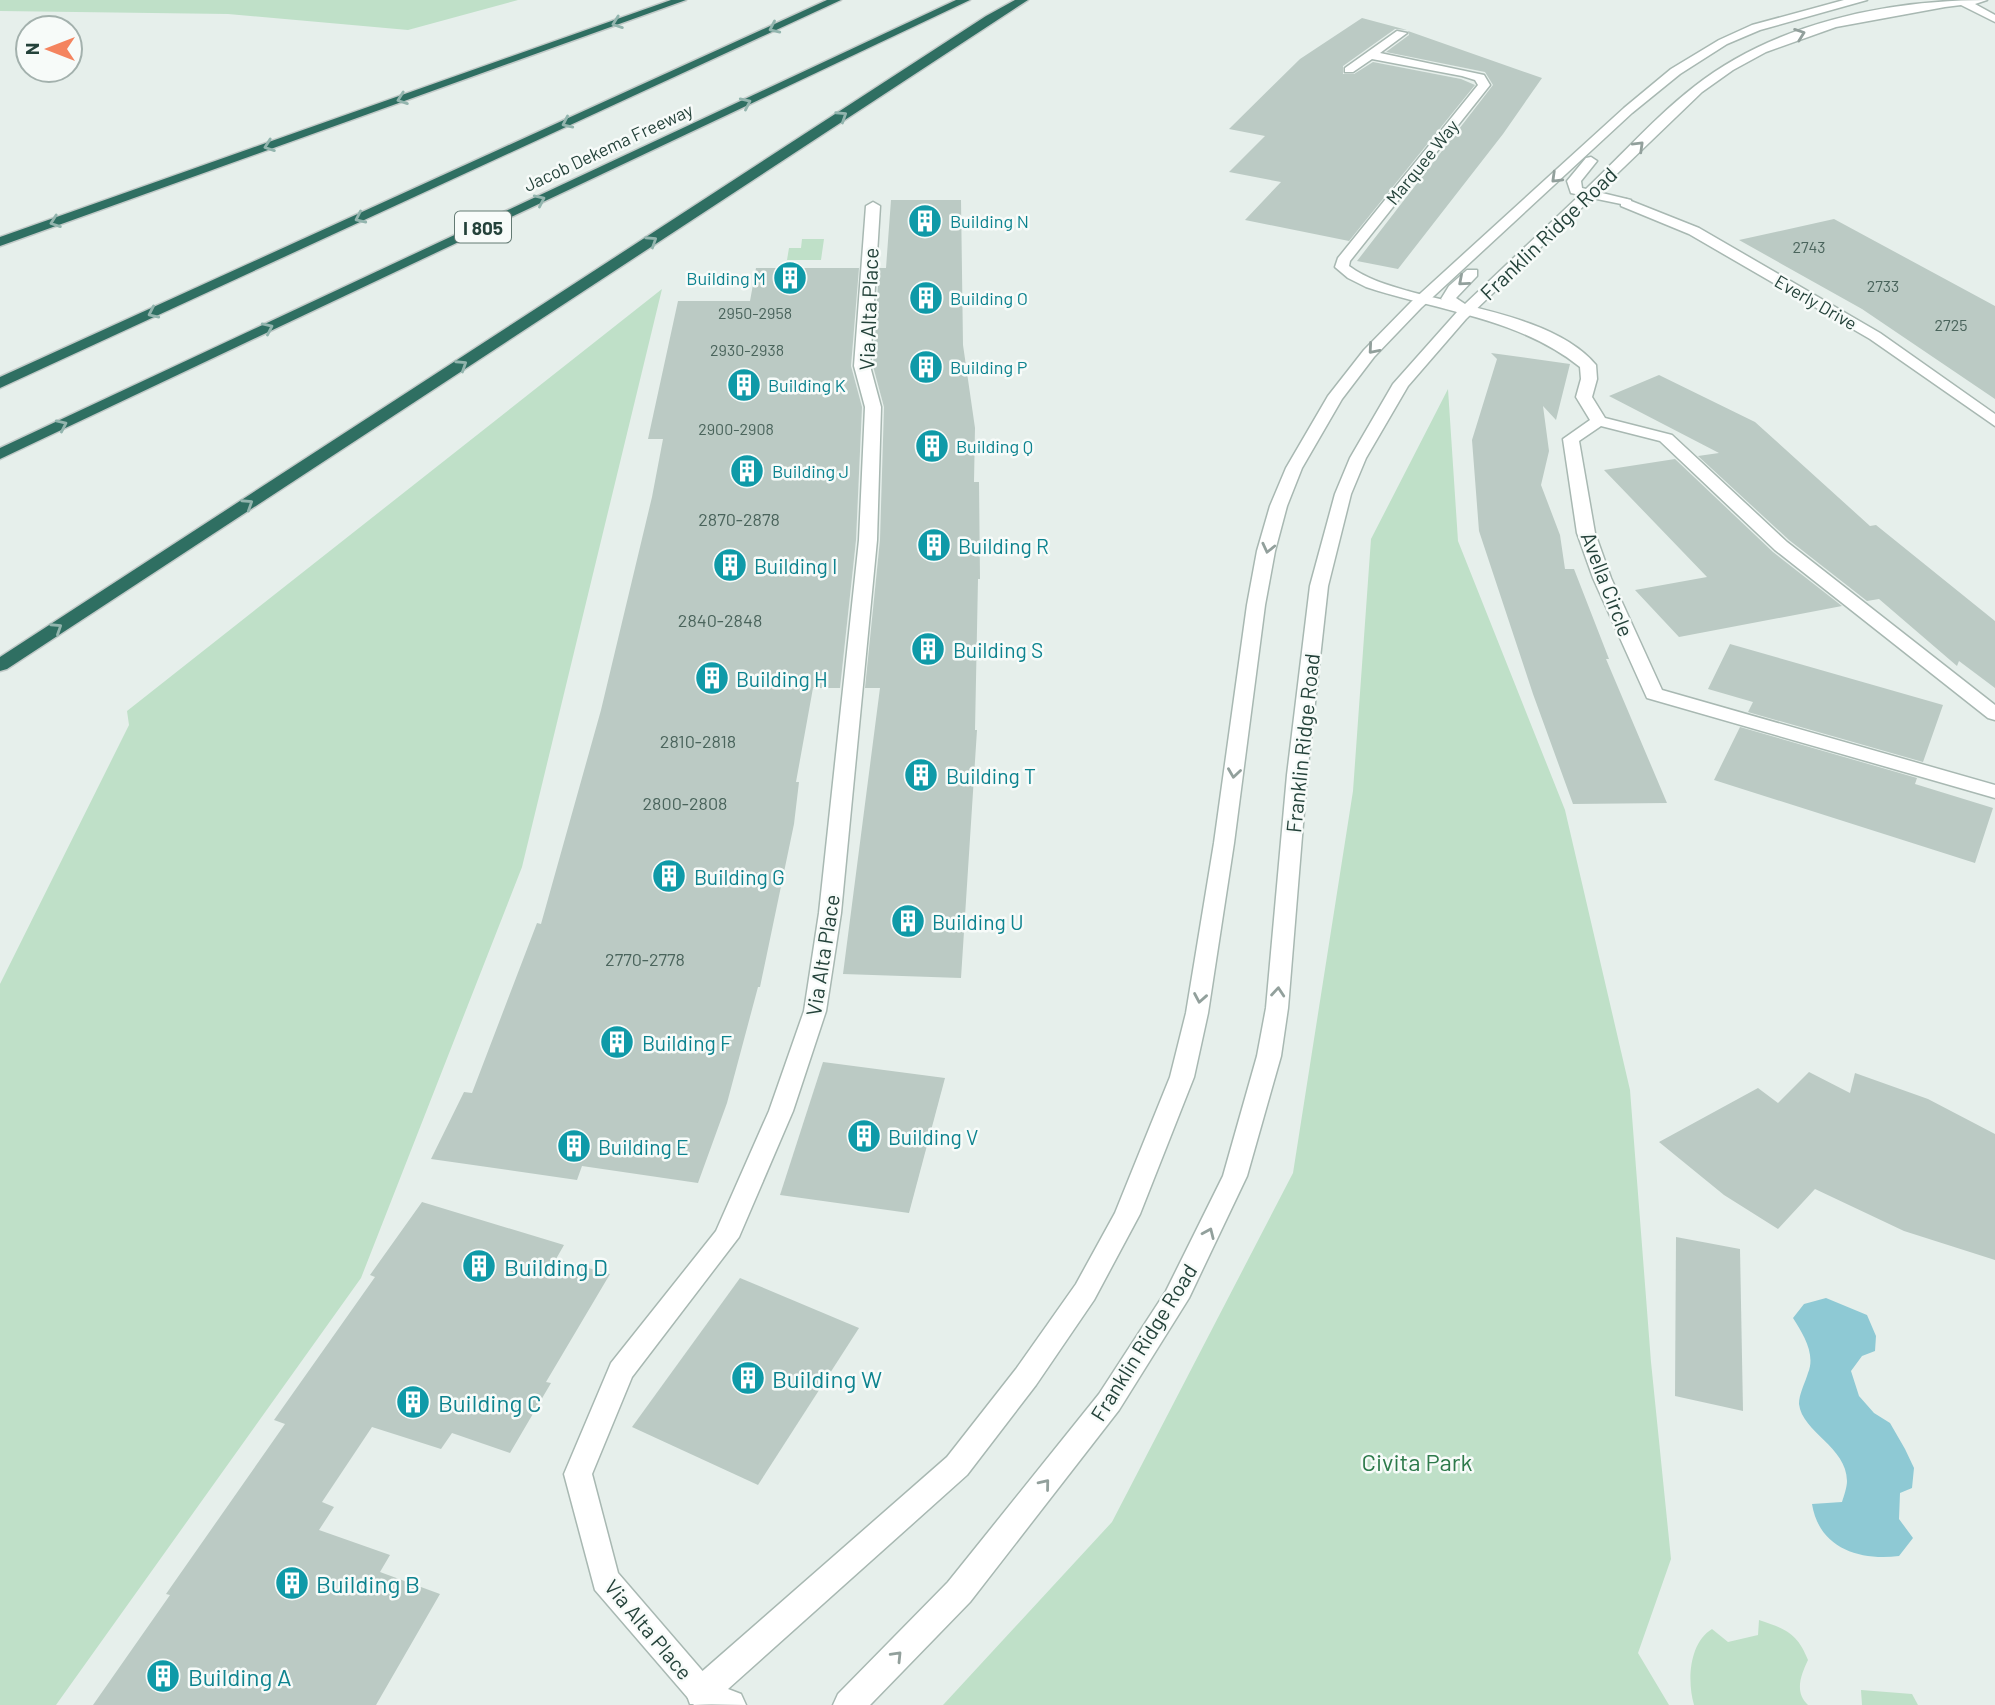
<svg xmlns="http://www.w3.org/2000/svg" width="1995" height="1705" font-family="Barlow,sans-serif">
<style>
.green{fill:#bfe0c8}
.water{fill:#8ec9d4}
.building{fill:#bbcac4}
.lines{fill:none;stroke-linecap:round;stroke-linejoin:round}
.minor-casing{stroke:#a8b8b2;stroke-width:3}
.tertiary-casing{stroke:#a8b8b2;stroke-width:3}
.motorway-casing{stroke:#c2cac8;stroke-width:3}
.minor{fill:#fff;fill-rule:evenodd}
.tertiary{fill:#fff;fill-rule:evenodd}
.motorway{fill:#2f6f62;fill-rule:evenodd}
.oneway{stroke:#93b5ae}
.oneway2{stroke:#92a09c}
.labels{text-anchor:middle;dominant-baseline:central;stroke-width:5;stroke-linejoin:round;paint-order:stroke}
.far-number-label{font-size:16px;fill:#4a645c}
.far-street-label{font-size:18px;fill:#24423a;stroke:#f7fbf9}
.far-culture-label{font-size:18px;fill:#0d838f;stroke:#f7fbf9;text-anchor:start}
.number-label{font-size:18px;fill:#4a645c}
.shield{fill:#f7fbf9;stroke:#637a73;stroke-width:2}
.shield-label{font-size:19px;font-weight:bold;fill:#24423a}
.street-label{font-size:21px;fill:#24423a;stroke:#f7fbf9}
.culture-label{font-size:21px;fill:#0d838f;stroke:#f7fbf9;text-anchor:start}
.near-culture-label{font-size:24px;fill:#0d838f;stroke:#f7fbf9;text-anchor:start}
.near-park-label{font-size:24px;fill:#2d7a4b;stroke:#f7fbf9}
</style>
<rect width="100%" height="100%" fill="#e6efeb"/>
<g class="green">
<polygon points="0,0 518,0 408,30 228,14 0,11"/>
<polygon points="802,239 824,239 821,260 787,260 789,248 801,248"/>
<polygon points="662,289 522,867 361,1278 56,1705 0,1705 0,984 129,725 127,711"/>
<polygon points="1448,389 1458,541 1565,810 1630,1090 1651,1362 1671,1559 1638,1653 1669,1705 943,1705 1112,1522 1293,1173 1353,791 1371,539"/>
<path d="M1759 1620C1785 1629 1797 1632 1808 1660 1801 1675 1794 1692 1808 1705H1694C1687 1681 1689 1643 1712 1629L1728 1642 1758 1635Z"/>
<polygon points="1861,1690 1912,1694 1918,1705 1862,1705"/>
</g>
<path class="water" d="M1826 1298 1867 1315 1876 1336 1875 1351 1862 1356 1851 1371 1859 1396 1874 1413 1890 1423 1905 1449 1914 1468 1912 1488 1900 1493 1899 1519 1913 1538 1899 1556C1859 1561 1819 1548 1812 1504L1842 1502C1844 1496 1847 1487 1847 1481 1847 1447 1802 1432 1799 1404 1799 1394 1805 1383 1808 1373 1816 1354 1803 1334 1793 1318L1804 1304Z"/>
<g class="building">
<polygon points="1362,18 1407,30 1395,29 1343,66 1343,74 1354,74 1373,62 1461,79 1475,85 1349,241 1245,220 1281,182 1229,172 1265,136 1229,129 1300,59"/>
<polygon points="1408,31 1542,78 1503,134 1398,269 1357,261 1493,85 1485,72 1386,52 1409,35"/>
<polygon points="891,200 961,200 963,345 975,428 974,482 979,482 980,579 978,579 975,730 977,730 961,978 843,974 880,688 865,688 880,540 884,407 873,366 879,268 886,268"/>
<polygon points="1834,219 1995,306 1995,399 1862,309 1739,240"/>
<polygon points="756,268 859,268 851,366 862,407 856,540 840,688 813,688 796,782 799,782 794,824 760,987 758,987 727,1103 698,1183 582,1166 577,1180 431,1159 464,1092 472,1093 537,923 541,924 601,710 652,497 663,439 648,439 678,301 750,301"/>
<polygon points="1491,353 1570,364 1556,420 1543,406 1549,451 1541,485 1560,535 1565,569 1574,569 1609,659 1606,659 1667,803 1573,804 1533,694 1479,531 1472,440 1497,359"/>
<polygon points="1659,375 1755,422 1870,526 1876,525 1995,621 1995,688 1959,661 1957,666 1879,599 1867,601 1789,540 1698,456 1719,453 1609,396"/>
<polygon points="1675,459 1773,552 1842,606 1679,637 1635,590 1707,577 1604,470"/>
<polygon points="1730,644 1943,705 1923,762 1748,712 1753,702 1708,689"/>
<polygon points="1740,727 1917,778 1915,784 1993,808 1975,863 1714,780"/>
<polygon points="823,1062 945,1078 909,1213 780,1195"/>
<polygon points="1809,1072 1850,1093 1855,1073 1928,1099 1995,1134 1995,1260 1904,1231 1815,1189 1778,1229 1724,1195 1659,1142 1758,1088 1778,1103"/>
<polygon points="422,1202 564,1245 556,1259 610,1274 546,1382 551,1383 510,1453 452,1433 441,1449 372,1427 322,1502 334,1507 319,1530 390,1555 380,1572 440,1594 376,1705 93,1705 170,1595 166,1594 285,1424 274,1420 375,1277 370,1275"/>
<polygon points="1676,1237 1740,1249 1743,1411 1675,1396"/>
<polygon points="740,1278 859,1328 758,1485 632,1427"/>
</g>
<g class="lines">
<g class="minor-casing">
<g id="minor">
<path d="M1397 31 1407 33 1380 53 1484 75 1490 85 1350 261 1349 266C1366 279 1388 285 1408 291 1464 307 1557 318 1596 365L1597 379 1592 397 1605 418 1672 435 1787 542 1995 705V720L1988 718 1775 550 1660 441 1601 426 1579 441 1595 533 1611 578 1662 690 1995 785V798L1647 698 1593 578 1577 533 1563 439 1590 420 1576 397 1581 379 1580 367C1519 318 1439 311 1366 287L1348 278 1335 267 1338 258 1478 85 1475 80 1462 76 1372 59 1353 72H1345V68Z"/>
<polygon points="1626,199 1699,228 1880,333 1995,414 1995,426 1870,339 1689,234 1621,206 1621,200"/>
<polygon points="873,202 880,206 870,366 881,407 877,540 841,913 826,1011 793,1111 739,1237 632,1377 592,1474 618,1573 712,1682 716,1693 712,1704 694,1705 595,1590 564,1474 611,1363 716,1231 769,1111 804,1011 819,913 859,540 865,407 854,366 866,206"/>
</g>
</g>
<g class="tertiary-casing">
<g id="tertiary">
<polygon points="1844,0 1867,0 1760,30 1727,44 1680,74 1632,113 1421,308 1374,357 1342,399 1302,468 1287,506 1275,551 1265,605 1234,843 1208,1013 1194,1077 1140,1214 1094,1300 1036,1385 967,1475 728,1689 741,1694 746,1705 690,1704 686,1693 690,1682 947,1457 1016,1369 1076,1284 1115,1213 1170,1077 1186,1013 1214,843 1247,605 1257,551 1270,506 1286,468 1328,396 1364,350 1411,302 1624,108 1671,69 1719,40 1752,25"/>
<path d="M1987 0 1975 4 1995 15V22L1961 5 1945 7 1836 27 1766 52 1733 70 1702 92 1598 192 1631 200V206L1592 198 1466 319 1408 386 1366 458 1351 494 1328 586 1307 775 1288 1008 1281 1056 1247 1176 1189 1298 1119 1410 970 1602 870 1705H833L838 1694 948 1582 1099 1394 1166 1291 1223 1176 1257 1056 1266 1008 1287 775 1310 586 1335 494 1350 458 1393 384 1457 312 1441 299 1449 286 1467 270H1477V276L1456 298 1465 304 1580 195 1571 193 1567 181 1586 158 1591 157 1597 161 1581 181 1582 188 1586 189C1622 155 1656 116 1695 86 1775 23 1888 0 1987 0Z"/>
</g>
</g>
<g class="motorway-casing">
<g id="motorway">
<polygon points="671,0 686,0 0,246 0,237"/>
<polygon points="827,0 841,0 0,388 0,377"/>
<polygon points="956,0 970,0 0,459 0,448"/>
<polygon points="1015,0 1028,0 7,669 0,671 0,657 986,16"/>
</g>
</g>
<use href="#minor" class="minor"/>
<use href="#tertiary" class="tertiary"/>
<use href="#motorway" class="motorway"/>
</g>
<defs><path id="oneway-chevron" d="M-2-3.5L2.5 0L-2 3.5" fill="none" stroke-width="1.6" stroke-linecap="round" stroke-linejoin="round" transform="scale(1.75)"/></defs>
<g class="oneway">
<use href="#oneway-chevron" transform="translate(617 23) rotate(160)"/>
<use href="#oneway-chevron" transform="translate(774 28) rotate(155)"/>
<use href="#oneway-chevron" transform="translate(402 99) rotate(160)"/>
<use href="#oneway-chevron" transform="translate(746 103) rotate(-25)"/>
<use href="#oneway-chevron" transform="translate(842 116) rotate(-33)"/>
<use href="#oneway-chevron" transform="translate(567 123) rotate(155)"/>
<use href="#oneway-chevron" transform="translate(269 146) rotate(160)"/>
<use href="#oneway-chevron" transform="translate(540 200) rotate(-25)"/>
<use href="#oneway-chevron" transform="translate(360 218) rotate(155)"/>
<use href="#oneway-chevron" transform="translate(55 222) rotate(160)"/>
<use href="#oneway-chevron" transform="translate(652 241) rotate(-33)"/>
<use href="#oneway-chevron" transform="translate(153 313) rotate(155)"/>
<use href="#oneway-chevron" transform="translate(268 328) rotate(-25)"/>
<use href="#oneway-chevron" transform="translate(462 365) rotate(-33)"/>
<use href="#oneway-chevron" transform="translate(62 425) rotate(-25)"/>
<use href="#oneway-chevron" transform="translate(248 504) rotate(-33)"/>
<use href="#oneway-chevron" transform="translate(57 628) rotate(-33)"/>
</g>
<g class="oneway2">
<use href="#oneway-chevron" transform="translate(1800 34) rotate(-20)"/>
<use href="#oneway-chevron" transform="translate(1639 146) rotate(-44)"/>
<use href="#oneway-chevron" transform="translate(1556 178) rotate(136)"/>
<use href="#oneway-chevron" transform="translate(1463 281) rotate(139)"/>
<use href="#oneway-chevron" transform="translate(1373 349) rotate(131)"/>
<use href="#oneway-chevron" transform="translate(1268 548) rotate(103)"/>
<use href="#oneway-chevron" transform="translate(1234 773) rotate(98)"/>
<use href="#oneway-chevron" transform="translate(1278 992) rotate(-85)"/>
<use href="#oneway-chevron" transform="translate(1200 998) rotate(100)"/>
<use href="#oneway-chevron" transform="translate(1209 1233) rotate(-66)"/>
<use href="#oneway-chevron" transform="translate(1045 1484) rotate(-51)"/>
<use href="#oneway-chevron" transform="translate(897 1656) rotate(-46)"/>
</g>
<defs>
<g id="building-disc" transform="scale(1.75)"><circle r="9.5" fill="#0f9aa8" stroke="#f7fbf9"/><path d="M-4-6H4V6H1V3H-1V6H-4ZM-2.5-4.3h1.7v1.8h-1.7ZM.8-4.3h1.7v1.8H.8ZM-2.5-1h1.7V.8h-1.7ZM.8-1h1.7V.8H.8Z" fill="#fff"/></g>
</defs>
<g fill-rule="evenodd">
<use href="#building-disc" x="925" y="221"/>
<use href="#building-disc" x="790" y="278"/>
<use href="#building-disc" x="926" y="298"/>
<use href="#building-disc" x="926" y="367"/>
<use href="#building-disc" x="744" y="385"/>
<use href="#building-disc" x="932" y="446"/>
<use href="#building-disc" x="747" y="471"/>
<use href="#building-disc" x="934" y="545"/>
<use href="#building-disc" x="730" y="565"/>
<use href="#building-disc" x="928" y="649"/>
<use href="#building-disc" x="712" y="678"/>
<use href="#building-disc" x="921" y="775"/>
<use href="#building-disc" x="669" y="876"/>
<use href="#building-disc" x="908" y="921"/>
<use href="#building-disc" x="617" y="1042"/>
<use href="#building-disc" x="864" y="1136"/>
<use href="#building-disc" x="574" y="1146"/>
<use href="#building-disc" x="479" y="1266"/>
<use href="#building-disc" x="748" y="1378"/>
<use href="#building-disc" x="413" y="1402"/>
<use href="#building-disc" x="292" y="1583"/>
<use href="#building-disc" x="163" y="1676"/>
</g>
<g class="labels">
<g class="far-number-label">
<text x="1809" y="246">2743</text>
<text x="1883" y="285">2733</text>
<text x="755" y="312">2950-2958</text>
<text x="1951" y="324">2725</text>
<text x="747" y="349">2930-2938</text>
<text x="736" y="428">2900-2908</text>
</g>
<g class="far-street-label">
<text transform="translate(608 147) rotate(-25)">Jacob Dekema Freeway</text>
<text transform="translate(1422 162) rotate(-51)">Marquee Way</text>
<text transform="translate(1816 302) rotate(30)">Everly Drive</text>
</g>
<g class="far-culture-label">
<text x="950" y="221">Building N</text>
<text x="766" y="278" text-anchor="end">Building M</text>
<text x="950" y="298">Building O</text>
<text x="950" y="367">Building P</text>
<text x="768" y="385">Building K</text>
<text x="956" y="446">Building Q</text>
<text x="772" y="471">Building J</text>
</g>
<g class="number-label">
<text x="739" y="519">2870-2878</text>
<text x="720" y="620">2840-2848</text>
<text x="698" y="741">2810-2818</text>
<text x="685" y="803">2800-2808</text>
<text x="645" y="959">2770-2778</text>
</g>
<rect class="shield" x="455" y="211.5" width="56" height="31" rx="5"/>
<g class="shield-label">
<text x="483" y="227">I 805</text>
</g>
<g class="street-label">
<text transform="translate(1548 233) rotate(-44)">Franklin Ridge Road</text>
<text transform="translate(868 309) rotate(-88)">Via Alta Place</text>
<text transform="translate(1608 584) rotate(69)">Avella Circle</text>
<text transform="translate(1302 743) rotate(-84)">Franklin Ridge Road</text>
<text transform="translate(822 955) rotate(-81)">Via Alta Place</text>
<text transform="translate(1143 1342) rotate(-58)">Franklin Ridge Road</text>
<text transform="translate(649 1629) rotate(50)">Via Alta Place</text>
</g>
<g class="culture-label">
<text x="958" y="545">Building R</text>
<text x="754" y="565">Building I</text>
<text x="953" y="649">Building S</text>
<text x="736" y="678">Building H</text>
<text x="946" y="775">Building T</text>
<text x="694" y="876">Building G</text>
<text x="932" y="921">Building U</text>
<text x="642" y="1042">Building F</text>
<text x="888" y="1136">Building V</text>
<text x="598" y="1146">Building E</text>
</g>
<g class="near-culture-label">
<text x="504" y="1266">Building D</text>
<text x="772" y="1378">Building W</text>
<text x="438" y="1402">Building C</text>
<text x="316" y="1583">Building B</text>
<text x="188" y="1676">Building A</text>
</g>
<g class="near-park-label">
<text x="1417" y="1461">Civita Park</text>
</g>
</g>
<g transform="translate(49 49) rotate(270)"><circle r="33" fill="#f7fbf9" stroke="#a3b1ad" stroke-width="2"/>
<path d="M0-5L12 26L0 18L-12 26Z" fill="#f4845f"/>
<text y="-10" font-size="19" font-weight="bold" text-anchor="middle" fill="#24423a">N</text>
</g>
</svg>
